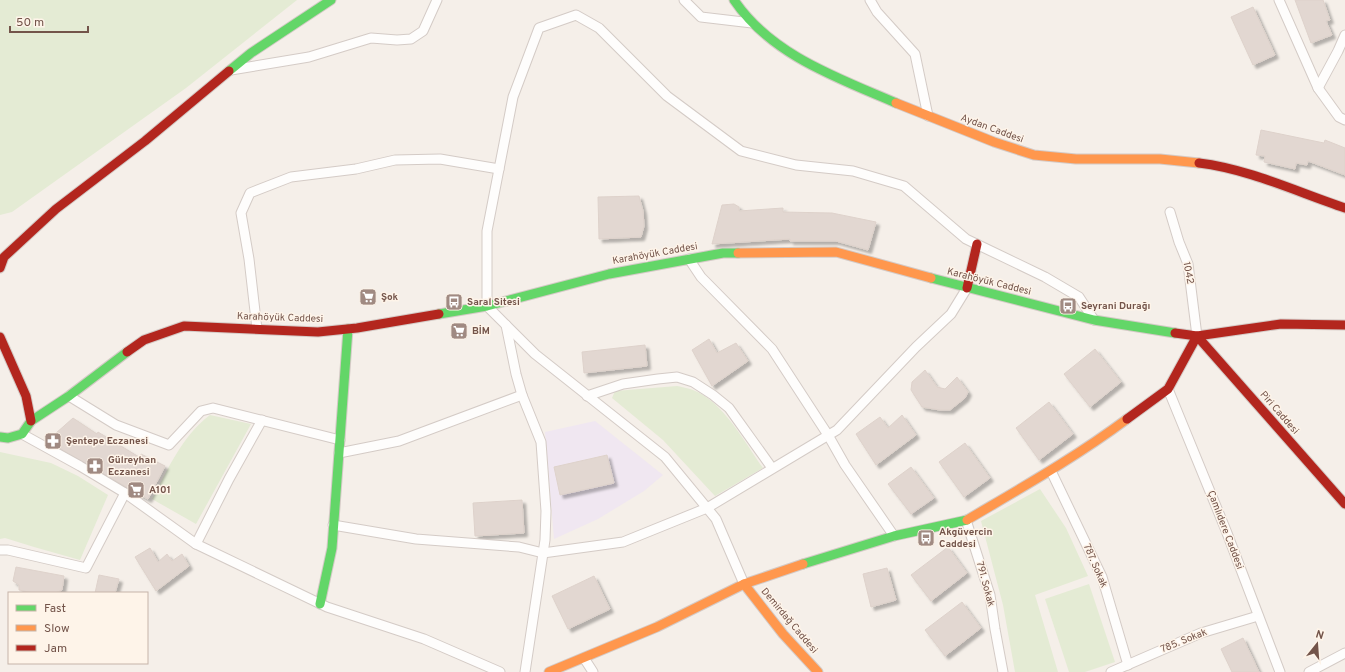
<svg xmlns="http://www.w3.org/2000/svg" width="1345" height="672" font-family="Overpass,sans-serif">
<style>
.education{fill:#f0e7f1}
.green{fill:#e4ebd4}
.building{fill:#e2d7d1;stroke:#ded2cb;filter:url(#shadow)}
.lines{fill:none;stroke-linecap:round;stroke-linejoin:round}
.street-casing{stroke:#d4cbc6;stroke-width:11}
.fast-casing{stroke:#d4cac6;stroke-width:11}
.slow-casing{stroke:#d4cac6;stroke-width:11}
.jam-casing{stroke:#d4cac6;stroke-width:11}
.street{stroke:#fefdfc;stroke-width:9}
.fast{stroke:#63d668;stroke-width:9}
.slow{stroke:#ff974d;stroke-width:9}
.jam{stroke:#b3261e;stroke-width:9}
.labels{text-anchor:middle;dominant-baseline:central;stroke-width:3;stroke-linejoin:round;paint-order:stroke}
.street-label{font-size:10px;fill:#73544a;stroke:#fef4e9}
.poi-label{font-size:10px;font-weight:bold;fill:#73544a;stroke:#fef4e9;text-anchor:start}
</style>
<defs>
<filter id="shadow"><feDropShadow dx="3.5" dy="3.5" stdDeviation="1" flood-color="#0004"/></filter>
</defs>
<rect width="100%" height="100%" fill="#f5efe9"/>
<polygon class="education" points="595,421 663,475 644,491 598,519 554,539 545,432"/>
<g class="green">
<polygon points="0,0 297,0 186,88 12,212 0,215"/>
<path d="M677 386C682 387 688 388 693 390 723 401 745 443 763 468L715 496 663 440 612 398 615 391Z"/>
<path d="M210 415 251 424 196 524 152 499C168 469 182 436 210 415Z"/>
<polygon points="0,452 51,463 78,476 108,495 80,560 34,547 5,538 0,539"/>
<polygon points="1040,489 1066,528 1088,576 1035,595 1058,672 1015,672 1003,605 981,521"/>
<polygon points="1089,584 1115,662 1085,672 1069,672 1045,599"/>
</g>
<g class="building">
<polygon points="1295,0 1323,0 1330,20 1326,21 1332,35 1311,43"/>
<polygon points="1253,7 1275,55 1253,65 1231,17"/>
<polygon points="1261,130 1324,143 1325,140 1345,148 1345,175 1308,161 1307,165 1296,163 1295,169 1264,162 1265,156 1256,155"/>
<polygon points="639,196 643,211 644,226 641,237 599,239 598,197"/>
<polygon points="734,204 739,207 739,211 783,208 783,212 832,213 876,222 868,250 836,241 790,241 790,239 712,244 722,205"/>
<polygon points="709,339 717,353 736,343 748,361 712,386 692,350"/>
<polygon points="645,345 647,366 584,373 582,352"/>
<polygon points="1095,349 1121,382 1090,407 1064,374"/>
<polygon points="925,370 937,387 945,389 957,377 968,392 965,398 950,410 940,410 922,407 911,390 912,382"/>
<polygon points="1049,402 1073,434 1039,460 1016,428"/>
<polygon points="902,415 916,435 876,465 856,434 880,417 888,428"/>
<polygon points="73,418 97,434 98,432 139,457 141,454 165,466 148,499 133,491 47,441"/>
<polygon points="965,443 990,478 964,497 939,462"/>
<polygon points="607,455 614,483 560,495 554,467"/>
<polygon points="911,467 934,498 911,514 888,484"/>
<polygon points="522,500 524,533 475,536 473,503"/>
<polygon points="948,547 967,573 931,601 911,575"/>
<polygon points="150,548 158,562 167,554 172,561 182,554 189,566 156,591 135,557"/>
<polygon points="16,567 64,576 62,590 55,593 33,593 19,590 19,585 13,581"/>
<polygon points="887,568 896,600 871,607 863,574"/>
<polygon points="99,575 119,579 115,593 95,593"/>
<polygon points="594,576 610,609 568,629 552,596"/>
<polygon points="962,602 981,628 945,656 925,630"/>
<polygon points="1243,638 1259,672 1232,672 1221,649"/>
</g>
<g class="lines">
<g class="street-casing">
<g id="street">
<polyline points="684,0 701,17 752,23"/>
<polyline points="870,0 877,12 915,54 928,116"/>
<polyline points="1279,0 1318,88 1339,117 1345,120"/>
<polyline points="231,70 309,57 371,38 397,40 411,39 423,31 437,0"/>
<polyline points="1318,88 1338,51 1345,35"/>
<polyline points="1170,212 1179,242 1188,264 1197,336"/>
<polyline points="689,259 701,277 772,349 828,435 845,465 894,536"/>
<polyline points="506,325 516,374 522,395 541,442 546,511 545,540 525,672"/>
<polyline points="257,329 249,259 241,213 250,193 291,177 356,169 395,160 440,159 499,169"/>
<polyline points="1168,389 1227,533 1280,672"/>
<polyline points="69,396 116,425 169,445 201,411 213,408 340,440"/>
<polyline points="587,396 623,384 658,379 677,377 693,382 713,395 729,408 772,468"/>
<polyline points="22,434 80,466 125,493 196,544 327,607 424,639 500,672"/>
<polyline points="339,453 399,441 522,395"/>
<polyline points="1051,471 1102,577 1128,665"/>
<polyline points="966,520 990,595 995,629 1003,672"/>
<polyline points="333,525 416,539 519,547 543,553 623,542 707,508 837,430 916,347 951,314 967,288"/>
<polyline points="196,544 229,479 262,420"/>
<polyline points="0,550 8,550 86,568 125,493"/>
<polyline points="744,584 716,519 665,457 535,354 487,306 487,231 513,97 539,28 576,15 599,28 667,96 741,151 796,165 853,171 904,186 966,239 1045,277 1079,297 1094,320"/>
<polyline points="584,658 593,672"/>
<polyline points="1111,672 1201,633 1258,616"/>
<polyline points="1309,672 1345,653"/>
</g>
</g>
<g class="fast-casing">
<g id="fast">
<path d="M734 0C771 55 838 78 896 103"/>
<polyline points="229,71 251,53 331,0"/>
<polyline points="931,278 1094,320 1175,333"/>
<polyline points="439,314 487,306 609,274 723,253 738,253"/>
<polyline points="0,437 8,438 22,434 31,421 69,396 127,352"/>
<polyline points="803,564 894,536 967,520"/>
<polyline points="320,604 332,548 348,329"/>
</g>
</g>
<g class="slow-casing">
<g id="slow">
<polyline points="896,103 994,142 1034,155 1076,159 1160,159 1199,163"/>
<polyline points="738,253 836,252 931,278"/>
<path d="M967 520C1021 488 1076 457 1127 419"/>
<polyline points="744,584 783,634 818,672"/>
<polyline points="549,672 657,627 744,584 803,564"/>
</g>
</g>
<g class="jam-casing">
<g id="jam">
<path d="M1199 163C1249 169 1297 192 1345 208"/>
<polyline points="0,268 4,257 56,209 145,141 229,71"/>
<polyline points="967,288 977,244"/>
<polyline points="1175,333 1197,336 1281,324 1345,325"/>
<polyline points="0,337 26,396 31,421"/>
<polyline points="127,352 144,340 184,326 318,332 357,328 439,314"/>
<polyline points="1127,419 1168,389 1197,336 1345,504"/>
</g>
</g>
<use href="#street" class="street"/>
<use href="#fast" class="fast"/>
<use href="#slow" class="slow"/>
<use href="#jam" class="jam"/>
</g>
<defs>
<g id="supermarket-square" transform="scale(0.9)"><rect x="-9" y="-9" width="18" height="18" rx="4" fill="#a08a82" stroke="#fef4e9"/><path d="M-6-5.5h2.5l.6 2H6L4.5 2H-2.5L-4.4-4H-6ZM-1.5 3.2a1.3 1.3 0 1 0 .1 0ZM3 3.2a1.3 1.3 0 1 0 .1 0Z" fill="#fff"/></g>
<g id="bus-square" transform="scale(0.9)"><rect x="-9" y="-9" width="18" height="18" rx="4" fill="#a08a82" stroke="#fef4e9"/><path d="M-5-6H5V4H4V6H2V4H-2V6H-4V4H-5ZM-3.5-4V0h7V-4ZM-3.5 1.2v1.5H-2V1.2ZM2 1.2v1.5H3.5V1.2Z" fill="#fff"/></g>
<g id="pharmacy-square" transform="scale(0.9)"><rect x="-9" y="-9" width="18" height="18" rx="4" fill="#a08a82" stroke="#fef4e9"/><path d="M-2-6h4v4h4v4h-4v4h-4v-4h-4v-4h4Z" fill="#fff"/></g>
</defs>
<g fill-rule="evenodd">
<use href="#supermarket-square" x="368" y="297"/>
<use href="#bus-square" x="454" y="302"/>
<use href="#bus-square" x="1068" y="306"/>
<use href="#supermarket-square" x="459" y="331"/>
<use href="#pharmacy-square" x="53" y="441"/>
<use href="#pharmacy-square" x="95" y="466"/>
<use href="#supermarket-square" x="136" y="490"/>
<use href="#bus-square" x="926" y="538"/>
</g>
<g class="labels">
<g class="street-label">
<text transform="translate(992 129) rotate(20)">Aydan Caddesi</text>
<text transform="translate(655 254) rotate(-10)">Karahöyük Caddesi</text>
<text transform="translate(1188 273) rotate(79)">1042</text>
<text transform="translate(989 282) rotate(14)">Karahöyük Caddesi</text>
<text transform="translate(280 318) rotate(2)">Karahöyük Caddesi</text>
<text transform="translate(1279 413) rotate(49)">Piri Caddesi</text>
<text transform="translate(1225 530) rotate(69)">Çamlıdere Caddesi</text>
<text transform="translate(1095 566) rotate(67)">787. Sokak</text>
<text transform="translate(985 584) rotate(75)">791. Sokak</text>
<text transform="translate(789 621) rotate(50)">Demirdağ Caddesi</text>
<text transform="translate(1184 641) rotate(-22)">785. Sokak</text>
</g>
<g class="poi-label">
<text x="381" y="297">Şok</text>
<text x="467" y="302">Saral Sitesi</text>
<text x="1081" y="306">Seyrani Durağı</text>
<text x="472" y="331">BİM</text>
<text x="66" y="441">Şentepe Eczanesi</text>
<text x="108" y="460">Gülreyhan<tspan x="108" dy="12">Eczanesi</tspan></text>
<text x="149" y="490">A101</text>
<text x="939" y="532">Akgüvercin<tspan x="939" dy="12">Caddesi</tspan></text>
</g>
</g>
<rect x="8" y="592" width="140" height="72" fill="#fef4e9" stroke="#c6b4a9"/>
<rect x="16" y="605" width="20" height="6" fill="#63d668" stroke="#c6b4a9"/>
<text x="44" y="612" font-size="12" fill="#73544a">Fast</text>
<rect x="16" y="625" width="20" height="6" fill="#ff974d" stroke="#c6b4a9"/>
<text x="44" y="632" font-size="12" fill="#73544a">Slow</text>
<rect x="16" y="645" width="20" height="6" fill="#b3261e" stroke="#c6b4a9"/>
<text x="44" y="652" font-size="12" fill="#73544a">Jam</text>
<g transform="translate(1317 644) rotate(17)" stroke="#fef4e9" stroke-width="3" paint-order="stroke">
<path d="M0-3L7 15L0 10L-7 15Z" fill="#73544a"/>
<text y="-6" font-size="11" font-weight="bold" text-anchor="middle" fill="#73544a">N</text>
</g>
<path d="M10 26v6h78v-6" fill="none" stroke="#73544a" stroke-width="2"/>
<text x="16" y="26" font-size="12" fill="#73544a" stroke="#fef4e9" stroke-width="3" paint-order="stroke">50 m</text>
</svg>
